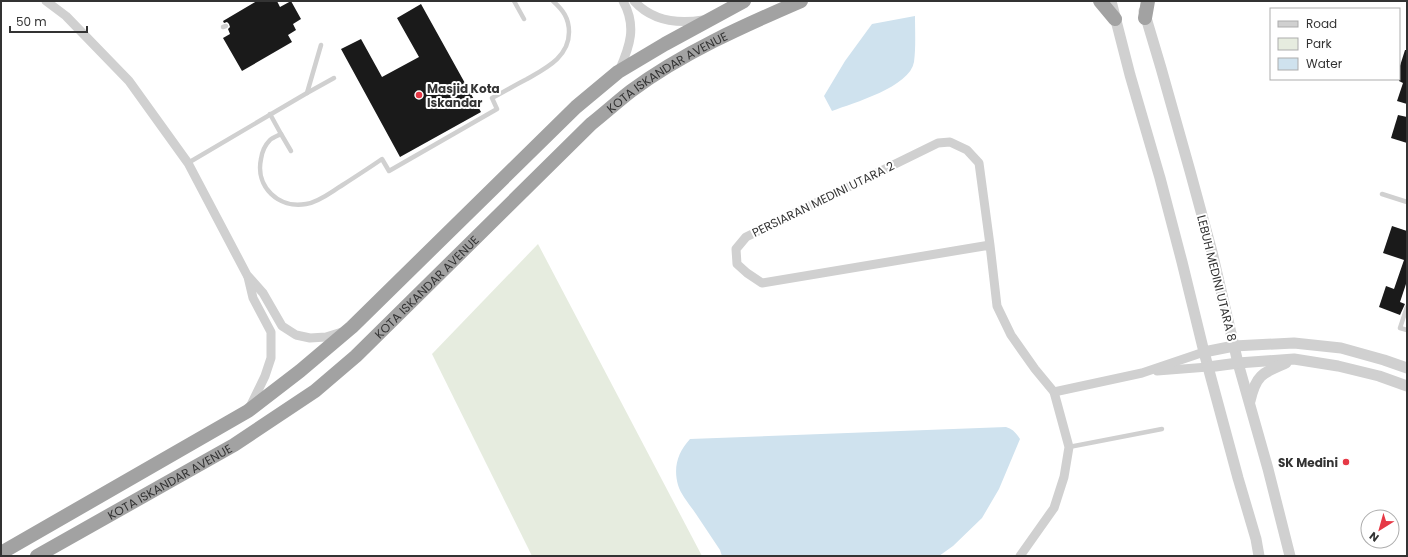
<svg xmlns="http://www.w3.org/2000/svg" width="1408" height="557" font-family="Poppins,sans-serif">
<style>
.green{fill:#e6ecdf}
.water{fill:#cfe2ee}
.building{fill:#1a1a1a}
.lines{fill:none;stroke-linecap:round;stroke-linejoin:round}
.service{stroke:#d0d0d0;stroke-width:4.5}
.minor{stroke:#d0d0d0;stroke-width:9}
.tertiary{stroke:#d0d0d0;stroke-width:11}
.trunk{stroke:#a2a2a2;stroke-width:14}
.poi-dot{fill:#e63946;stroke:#fff;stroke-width:1.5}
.labels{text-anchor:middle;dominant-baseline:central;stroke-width:4;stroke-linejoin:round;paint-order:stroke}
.street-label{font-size:12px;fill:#333;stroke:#fff}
.poi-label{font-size:12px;font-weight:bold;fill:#333;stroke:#fff;text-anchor:start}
</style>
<rect width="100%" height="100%" fill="#fff"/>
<polygon class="green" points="538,244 702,556 532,556 432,354"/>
<g class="water">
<path d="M915 16C915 31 916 48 914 62 910 87 853 103 832 111L824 96 845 61 872 24Z"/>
<path d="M1006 427C1013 429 1017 434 1020 439L999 489 982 518 953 546 939 556H722L720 550C712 538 704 526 696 514 690 505 681 495 678 485 673 467 678 452 690 439Z"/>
</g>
<g class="building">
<polygon points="257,1 277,1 280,7 291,1 301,19 293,24 296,30 288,35 292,42 242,71 223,38 230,34 228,29 230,27 229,24 227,22 224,23 223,21"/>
<polygon points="421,4 481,112 400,157 341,49 361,39 382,77 419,57 397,18"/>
<polygon points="1405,50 1407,50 1407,104 1397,101 1403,83 1399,81 1399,69"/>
<polygon points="1398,115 1407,117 1407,143 1391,138"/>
<polygon points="1392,226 1407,231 1407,285 1406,284 1400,302 1405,304 1400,315 1379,307 1386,286 1394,289 1404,260 1383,253"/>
</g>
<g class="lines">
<g class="service">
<polyline points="514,1 524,19"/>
<polyline points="223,27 226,26"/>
<polyline points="307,93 334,78"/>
<path d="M270 114 281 134C277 136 272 138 270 140 265 145 262 152 261 159 255 187 279 209 306 204 319 202 331 192 341 186 355 177 369 168 382 159L389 171 497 109 492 98C504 92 515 85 527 79 546 68 569 57 569 32 569 18 563 10 553 1"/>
<polyline points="281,134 291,151"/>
<polyline points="188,163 307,93 321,45"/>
<polyline points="1382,194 1407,202"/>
<polyline points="1407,307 1400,328 1407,330"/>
<polyline points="1069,447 1162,429"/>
</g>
<g class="minor">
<polyline points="46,1 66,16 129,81 188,163 247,275 263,293 282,326 296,335 310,338 326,337 342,332"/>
<path d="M634 1C652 21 678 24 703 20"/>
<path d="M619 71C630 46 637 26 623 1"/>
<polyline points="990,245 762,283 747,273 737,264 736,249 746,237 938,143 950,142 967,150 979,163 990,245 997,306 1011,335 1035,369 1054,392 1069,447 1064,477 1054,508 1020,556"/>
<polyline points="248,277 253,298 271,332 271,358 265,376 250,407"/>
<polyline points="1157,371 1208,367"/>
<polyline points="1054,392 1142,373 1204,352"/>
</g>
<g class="tertiary">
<polyline points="1111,1 1130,75 1160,178 1182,262 1204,352 1238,478 1256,539 1259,556"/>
<polyline points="1144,11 1161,68 1190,171 1212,252 1238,363 1268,469 1290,556"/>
<polyline points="1204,352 1234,346 1294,343 1341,348 1384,360 1407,368"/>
<polyline points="1208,367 1238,363 1294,359 1338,366 1379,376 1407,386"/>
<path d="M1250 401C1256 375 1262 373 1286 363"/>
</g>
<g class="trunk">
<polyline points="1100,1 1115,19"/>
<polyline points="1145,18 1148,1"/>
<polyline points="1,553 248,411 300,371 352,327 576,107 618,72 665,44 744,1"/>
<path id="s1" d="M37 556 234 445 315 391 356 356 591 124C605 113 618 101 631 91 682 53 743 26 801 1"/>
</g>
</g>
<g class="poi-dot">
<circle cx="419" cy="95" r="4"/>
<circle cx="1346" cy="462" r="4"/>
</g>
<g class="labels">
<g class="street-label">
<text stroke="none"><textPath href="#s1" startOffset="800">KOTA ISKANDAR AVENUE</textPath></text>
<text transform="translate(823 199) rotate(-26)">PERSIARAN MEDINI UTARA 2</text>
<text transform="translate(1217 278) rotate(76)">LEBUH MEDINI UTARA 8</text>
<text stroke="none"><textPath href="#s1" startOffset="476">KOTA ISKANDAR AVENUE</textPath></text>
<text stroke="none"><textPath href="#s1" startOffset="152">KOTA ISKANDAR AVENUE</textPath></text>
</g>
<g class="poi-label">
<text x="427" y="88">Masjid Kota<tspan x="427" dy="14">Iskandar</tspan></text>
<text x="1338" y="462" text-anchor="end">SK Medini</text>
</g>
</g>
<rect width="1408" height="557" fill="none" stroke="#333333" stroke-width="4"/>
<rect x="1270" y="8" width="130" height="72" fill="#ffffff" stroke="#adadad"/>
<rect x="1278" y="21" width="20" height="6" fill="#d0d0d0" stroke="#adadad"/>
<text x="1306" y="28" font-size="12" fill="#333333">Road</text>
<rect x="1278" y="38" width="20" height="12" fill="#e6ecdf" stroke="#adadad"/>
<text x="1306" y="48" font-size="12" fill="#333333">Park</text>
<rect x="1278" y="58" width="20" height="12" fill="#cfe2ee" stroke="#adadad"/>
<text x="1306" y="68" font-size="12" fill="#333333">Water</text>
<g transform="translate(1380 529) rotate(217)"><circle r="19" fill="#ffffff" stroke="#adadad"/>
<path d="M0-3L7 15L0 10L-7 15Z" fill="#e63946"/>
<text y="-6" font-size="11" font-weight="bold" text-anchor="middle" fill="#333333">N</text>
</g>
<path d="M10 26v6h77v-6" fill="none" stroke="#333333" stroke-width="2"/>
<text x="16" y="26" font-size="12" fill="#333333" stroke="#ffffff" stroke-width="3" paint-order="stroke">50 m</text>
</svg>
